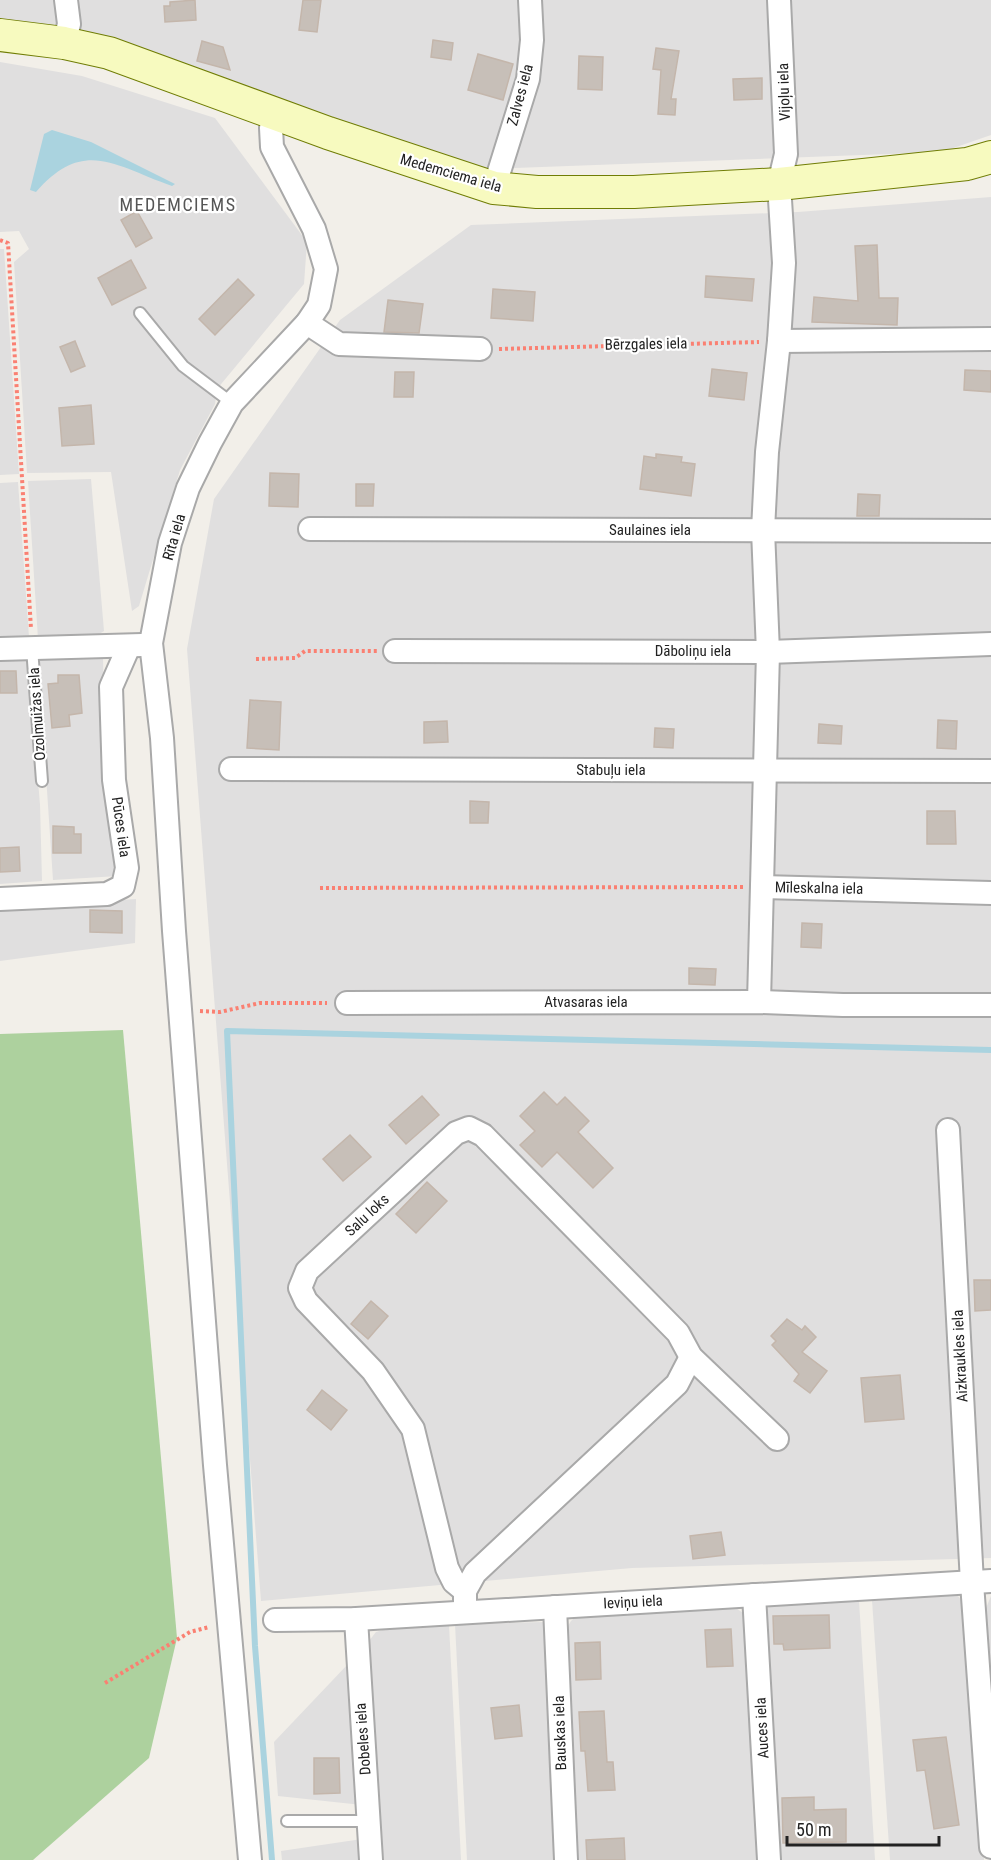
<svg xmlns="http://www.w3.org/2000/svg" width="991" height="1860" font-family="'Roboto Condensed',sans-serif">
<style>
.residential{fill:#e0dfdf}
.forest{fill:#add19e}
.water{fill:#aad3df}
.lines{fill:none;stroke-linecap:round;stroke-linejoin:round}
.stream{stroke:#aad3df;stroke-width:6}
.building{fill:#c7bfb8;stroke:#c4b6ab;stroke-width:1.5}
.lane-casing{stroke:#a9a9a9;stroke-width:14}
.street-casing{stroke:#a9a9a9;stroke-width:26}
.secondary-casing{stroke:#707d05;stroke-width:34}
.path{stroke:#fa8072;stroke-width:4;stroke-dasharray:3 3;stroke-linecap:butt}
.lane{stroke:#fff;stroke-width:10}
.street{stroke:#fff;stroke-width:22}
.secondary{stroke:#f7fabf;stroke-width:32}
.labels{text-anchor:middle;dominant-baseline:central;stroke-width:4.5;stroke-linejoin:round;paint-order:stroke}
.street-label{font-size:15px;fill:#222;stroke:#fff}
.quarter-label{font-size:18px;letter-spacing:1.5px;fill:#555;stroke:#fff}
</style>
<rect width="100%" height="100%" fill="#f2efe9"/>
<g class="residential">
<polygon points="0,0 991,0 991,135 942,152 486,169 0,26"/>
<polygon points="0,62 82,76 215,118 307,242 304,284 217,389 215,404 180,470 139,606 132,611 111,472 27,473 14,262 29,249 19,231 0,232"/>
<polygon points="991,197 991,1558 632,1568 261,1601 187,649 214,499 340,320 471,225 798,212"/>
<polygon points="0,249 4,249 19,474 0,475"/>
<polygon points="91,479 104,631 96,636 38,639 28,481"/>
<polygon points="18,482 29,637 0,638 0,483"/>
<polygon points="103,654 104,728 118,876 53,880 38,656"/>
<polygon points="28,658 40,805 42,881 0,884 0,659"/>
<polygon points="136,899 135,943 0,961 0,908"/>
<polygon points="956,1594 966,1605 984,1860 890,1860 872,1600"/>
<polygon points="991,1596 991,1734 984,1613"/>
<polygon points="859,1601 875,1860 779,1860 761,1617 771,1604"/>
<polygon points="733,1606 753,1620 765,1860 578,1860 564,1644 565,1631 571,1621 577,1616"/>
<polygon points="546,1622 557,1860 467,1860 455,1624"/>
<polygon points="400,1625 449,1625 461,1860 379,1860 365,1646 376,1632"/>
<polygon points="349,1663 362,1805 278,1796 274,1742"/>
<polygon points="362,1839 364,1860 282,1860 281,1851"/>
</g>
<polygon class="forest" points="123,1030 177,1638 149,1758 33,1860 0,1860 0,1034"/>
<path class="water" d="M52 130 91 142 175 184 172 186C115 166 84 137 36 192L30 190 44 134Z"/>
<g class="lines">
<polyline class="stream" points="272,1860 255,1646 227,1031 991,1050"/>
</g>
<g class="building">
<polygon points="195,0 196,20 165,22 164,6 170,6 170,2"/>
<polygon points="303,0 321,0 317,32 299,30"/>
<polygon points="433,40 453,43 451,60 431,57"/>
<polygon points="202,41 223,47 230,70 197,61"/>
<polygon points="656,48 679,51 671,99 676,99 675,115 658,114 661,70 653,69"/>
<polygon points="478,54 513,64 503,100 468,90"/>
<polygon points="579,56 603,57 602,90 578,89"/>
<polygon points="762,78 762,99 734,100 733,79"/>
<polygon points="137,211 152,238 136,247 121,220"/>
<polygon points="877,245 879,298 898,298 897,325 812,322 814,297 858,301 855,246"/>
<polygon points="131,260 146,288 112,305 98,278"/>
<polygon points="706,276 754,279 752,301 705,297"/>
<polygon points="238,279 254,295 215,335 199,319"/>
<polygon points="493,289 535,292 533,321 491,318"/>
<polygon points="388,300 423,304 419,333 384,332"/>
<polygon points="75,341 85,366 71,372 60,347"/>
<polygon points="712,369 747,373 744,400 709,396"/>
<polygon points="965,370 991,371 991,392 964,390"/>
<polygon points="395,372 414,372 413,397 394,397"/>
<polygon points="91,405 94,444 62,446 59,408"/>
<polygon points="656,454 682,457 681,462 695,464 691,496 640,489 644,456 656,458"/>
<polygon points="270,473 299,474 298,507 269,506"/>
<polygon points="356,484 374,484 373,506 356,506"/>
<polygon points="858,494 880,495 879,516 857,516"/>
<polygon points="0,671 16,671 17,693 0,693"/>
<polygon points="58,675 79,675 82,713 69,715 70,726 52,728 48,684 58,683"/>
<polygon points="250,700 281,702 279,750 247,748"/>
<polygon points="938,720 957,721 956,749 937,748"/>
<polygon points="447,721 448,742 424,743 424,722"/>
<polygon points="819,724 842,726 841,744 818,743"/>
<polygon points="655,728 674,729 673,748 654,747"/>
<polygon points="470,801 489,802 488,823 470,823"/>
<polygon points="927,811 955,811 956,844 927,844"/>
<polygon points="53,826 74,827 74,834 81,834 81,853 53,853"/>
<polygon points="19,847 20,871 0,872 0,848"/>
<polygon points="90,910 122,911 122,933 90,932"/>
<polygon points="802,923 822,924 821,948 801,947"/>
<polygon points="689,968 716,969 715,985 689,984"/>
<polygon points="544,1092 557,1105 565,1097 589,1121 578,1132 613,1168 593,1188 557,1152 542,1167 520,1145 535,1131 520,1116"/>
<polygon points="422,1096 439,1115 406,1144 389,1125"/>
<polygon points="350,1135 371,1157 343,1181 323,1159"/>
<polygon points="427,1182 447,1201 416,1233 396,1214"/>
<polygon points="974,1280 991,1280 991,1310 975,1311"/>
<polygon points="371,1301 388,1316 368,1339 351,1324"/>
<polygon points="787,1319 802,1330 805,1326 816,1337 802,1352 827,1371 810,1393 794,1381 799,1374 772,1345 776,1341 771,1336"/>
<polygon points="900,1375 904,1419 865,1422 861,1378"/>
<polygon points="322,1390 347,1410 331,1430 307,1410"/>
<polygon points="721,1532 725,1555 693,1559 690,1536"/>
<polygon points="829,1615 830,1648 784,1650 783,1644 774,1644 773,1616"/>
<polygon points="731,1629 733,1666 707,1667 705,1630"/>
<polygon points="600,1642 601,1679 576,1680 575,1643"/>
<polygon points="519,1705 522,1736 495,1739 491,1708"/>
<polygon points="604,1711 607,1762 613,1762 615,1790 588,1791 585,1751 581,1751 579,1712"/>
<polygon points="946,1737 959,1825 934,1829 925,1770 917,1771 913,1740"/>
<polygon points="314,1758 339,1758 340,1793 314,1794"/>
<polygon points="814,1797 814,1810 846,1809 846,1842 783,1843 782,1798"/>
<polygon points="624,1838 625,1860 587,1860 586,1840"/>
</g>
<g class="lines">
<g class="lane-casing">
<g id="lane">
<polyline points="140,313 183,366 232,403"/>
<polyline points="32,648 42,781"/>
<polyline points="287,1821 368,1821"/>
</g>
</g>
<g class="street-casing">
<g id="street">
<polyline points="64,43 69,24 66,0"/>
<polyline points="494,188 528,79 532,40 530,0"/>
<polyline points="307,323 339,344 480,349"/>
<polyline points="779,341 991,339"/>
<polyline points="310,529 991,531"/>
<polyline points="0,649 142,645"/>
<polyline points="395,651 768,652 991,644"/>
<polyline points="231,769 991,771"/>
<polyline points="762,887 991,893"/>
<polyline points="0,899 107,894 123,886 127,868 114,780 111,687 129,646"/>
<polyline points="759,1002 768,652 763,530 767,452 779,341 784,263 779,184 786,154 779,0"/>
<polyline points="347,1003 759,1002 843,1005 991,1005"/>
<polyline points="948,1130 972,1583 991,1847"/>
<polyline points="465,1591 454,1582 447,1568 413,1429 373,1371 306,1301 300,1288 307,1271 456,1133 469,1128 483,1135 678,1333 691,1357 777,1439"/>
<polyline points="754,1595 769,1860"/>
<polyline points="465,1607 465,1591 475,1573 677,1384 691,1357"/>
<polyline points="555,1607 566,1860"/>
<polyline points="356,1619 371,1860"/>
<polyline points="275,1620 356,1619 991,1581"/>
<polyline points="250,1860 215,1465 174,931 162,738 151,643 170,543 188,488 210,443 232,403 307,323 319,305 326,269 314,229 272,147 271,128 275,115"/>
</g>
</g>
<g class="secondary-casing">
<polyline id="secondary" points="0,35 64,43 109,53 328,133 494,188 537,192 634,192 779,184 967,164 991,157"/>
</g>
<g class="path">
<polyline points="0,240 8,243 31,629"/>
<polyline points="499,349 759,342"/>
<polyline points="256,659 295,658 305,651 377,651"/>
<polyline points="320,888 743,887"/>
<polyline points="200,1011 220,1012 260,1003 327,1003"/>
<polyline points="105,1683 190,1632 209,1627"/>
</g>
<use href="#lane" class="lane"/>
<use href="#street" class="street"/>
<use href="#secondary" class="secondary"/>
</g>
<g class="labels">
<g class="street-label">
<text transform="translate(784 92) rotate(-92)">Vijoļu iela</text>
<text transform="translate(520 95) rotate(-75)">Zalves iela</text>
<text transform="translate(451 173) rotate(16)">Medemciema iela</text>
<text transform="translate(646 344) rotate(-1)">Bērzgales iela</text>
<text x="650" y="530">Saulaines iela</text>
<text transform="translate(174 537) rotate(-74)">Rīta iela</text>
<text x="693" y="651">Dāboliņu iela</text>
<text transform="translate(37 714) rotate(-94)">Ozolmuižas iela</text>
<text x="611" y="770">Stabuļu iela</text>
<text transform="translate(121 827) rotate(82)">Pūces iela</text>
<text transform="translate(819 888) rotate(1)">Mīleskalna iela</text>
<text x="586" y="1002">Atvasaras iela</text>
<text transform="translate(367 1215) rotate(-43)">Salu loks</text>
<text transform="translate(960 1356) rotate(-93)">Aizkraukles iela</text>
<text transform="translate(633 1602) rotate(-3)">Ieviņu iela</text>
<text transform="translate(762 1728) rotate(-93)">Auces iela</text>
<text transform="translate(560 1733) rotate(-92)">Bauskas iela</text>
<text transform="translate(363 1739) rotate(-94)">Dobeles iela</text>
</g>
<g class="quarter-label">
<text x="178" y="204">MEDEMCIEMS</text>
</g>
</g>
<path d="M787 1836v9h152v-9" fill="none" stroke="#222222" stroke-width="3"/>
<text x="796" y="1836" font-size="18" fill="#222222" stroke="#ffffff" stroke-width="4.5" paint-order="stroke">50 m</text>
</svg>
